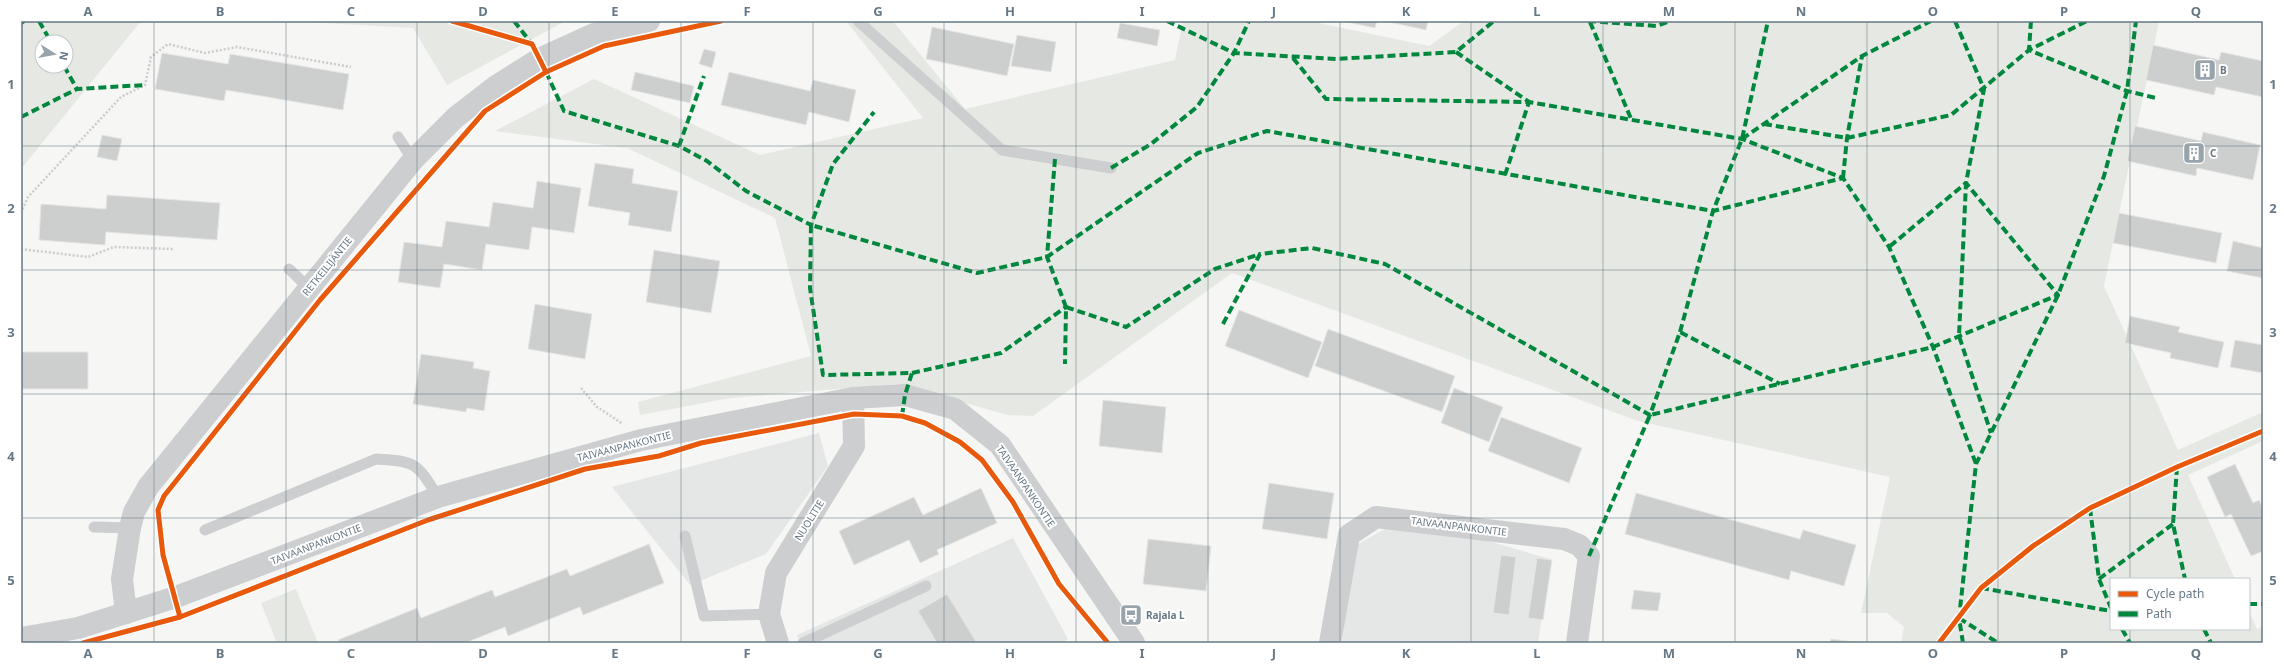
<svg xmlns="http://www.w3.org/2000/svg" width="2284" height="664" font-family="'Noto Sans',sans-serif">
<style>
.built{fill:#e5e6e6}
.green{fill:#e6e9e3;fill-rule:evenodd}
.building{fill:#cdcfcf;stroke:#e6e6e4}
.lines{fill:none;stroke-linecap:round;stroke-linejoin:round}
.path{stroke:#cbcccb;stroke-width:2.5;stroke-dasharray:2 2;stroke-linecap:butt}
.service{stroke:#cccecf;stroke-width:11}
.minor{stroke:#cccecf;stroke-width:22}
.tertiary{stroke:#cccecf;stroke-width:22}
.quiet{stroke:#00873e;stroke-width:4;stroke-dasharray:8 4;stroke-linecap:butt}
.cycleway-casing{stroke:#fff;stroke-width:8}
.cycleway{stroke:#e8590c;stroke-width:5}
.grid{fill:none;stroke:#667885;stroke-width:1;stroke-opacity:0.55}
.labels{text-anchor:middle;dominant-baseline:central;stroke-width:4;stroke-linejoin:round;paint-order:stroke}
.poi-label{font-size:10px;font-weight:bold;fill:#667885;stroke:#fff;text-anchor:start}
.street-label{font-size:10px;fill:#667885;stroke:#fff}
.neatline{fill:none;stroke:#667885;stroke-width:1.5}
.grid-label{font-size:13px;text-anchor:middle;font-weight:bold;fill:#667885}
</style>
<rect width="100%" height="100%" fill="#f6f6f5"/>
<g class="built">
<polygon points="819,433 828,466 766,554 690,585 612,487"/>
<polygon points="1406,517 1550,559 1538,643 1342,643 1353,547"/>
<polygon points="1013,538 1068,639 1062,643 800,643 797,635"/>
</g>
<g class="green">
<path d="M21 21H141L21 169ZM42 42H66V66H42Z"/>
<polygon points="288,21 560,21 562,23 447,85 413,28"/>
<polygon points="846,21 893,21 965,109 1175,60 1183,21 1309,21 1429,46 1464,21 2159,21 2104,286 2178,450 2263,412 2263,441 2188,475 2235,579 2111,579 2111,629 2249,629 2249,611 2257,629 2263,626 2263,643 1901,643 1904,627 1887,613 1861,613 1890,477 1638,421 1232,273 1033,416 1008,415 897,384 730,398 640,415 638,402 811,356 775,218 627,148 495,131 594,79 760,155 923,118"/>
<polygon points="296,589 318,643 277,643 261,603"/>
</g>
<g class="building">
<polygon points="1342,21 1377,21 1375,28"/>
<polygon points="1384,21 1428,21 1426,30"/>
<polygon points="1120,23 1160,30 1157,46 1117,38"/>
<polygon points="932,27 1014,44 1007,76 926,59"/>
<polygon points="1017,35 1056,42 1051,72 1011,66"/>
<polygon points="2153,45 2219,60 2221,52 2263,61 2263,97 2216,87 2214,95 2146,80"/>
<polygon points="704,49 716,52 712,68 699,64"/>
<polygon points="162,53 228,64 230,54 349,74 343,110 226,90 224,101 155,89"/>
<polygon points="635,72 694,86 690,103 631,90"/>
<polygon points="729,72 810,91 813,80 856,90 849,122 809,112 806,125 721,105"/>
<polygon points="2135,126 2201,141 2203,132 2260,145 2253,180 2197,168 2196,176 2127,161"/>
<polygon points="102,135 122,139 117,161 97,157"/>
<polygon points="595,163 634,169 632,183 678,191 671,232 628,225 630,213 588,206"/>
<polygon points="537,181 581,188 574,233 532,227 529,250 486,244 482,270 444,264 440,288 398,282 404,242 442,247 446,221 489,227 493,202 533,208"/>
<polygon points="107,195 220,203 217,240 106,232 105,245 39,240 41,204 106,209"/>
<polygon points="2119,213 2222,233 2216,263 2113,243"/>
<polygon points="2233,241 2263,248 2263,278 2227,271"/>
<polygon points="654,250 720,261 711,313 646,302"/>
<polygon points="535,304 592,314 585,359 528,349"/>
<polygon points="1239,310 1322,342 1308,378 1225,346"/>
<polygon points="2130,316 2180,327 2178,332 2224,342 2218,368 2170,358 2171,353 2125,343"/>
<polygon points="1328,329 1455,376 1442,412 1315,366"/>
<polygon points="2235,340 2263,345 2263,373 2230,367"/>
<rect x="21" y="352" width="67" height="37"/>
<polygon points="421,354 474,362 473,368 490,371 484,411 467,408 466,412 413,404"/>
<polygon points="1454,388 1503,407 1489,442 1441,423"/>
<polygon points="1103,400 1166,407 1162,453 1099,446"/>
<polygon points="1501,417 1582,448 1569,483 1488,451"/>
<polygon points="2235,464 2253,503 2259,500 2263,509 2263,551 2251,556 2231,514 2225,517 2207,477"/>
<polygon points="1269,483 1334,493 1327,539 1262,529"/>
<polygon points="981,488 997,523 937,550 939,554 920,563 909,540 854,565 839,531 914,497 923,515"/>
<polygon points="1636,493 1800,539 1803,530 1856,545 1844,586 1791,571 1789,580 1625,534"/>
<polygon points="1148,539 1211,546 1206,591 1143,584"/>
<polygon points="649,544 664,583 583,615 580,607 508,636 505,627 465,643 340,643 338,640 417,608 421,618 492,590 495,597 567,569 570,576"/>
<polygon points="1501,555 1516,557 1509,615 1493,613"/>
<polygon points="1537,558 1552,560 1543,620 1528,618"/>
<polygon points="1634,590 1661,593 1658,611 1631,609"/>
<polygon points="947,594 977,643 937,643 918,611"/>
<polygon points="1831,639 1862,643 1830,643"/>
</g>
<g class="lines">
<g class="path">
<polyline points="21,213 28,197 121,97 145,85 151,57 168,44 205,53 237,47 351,67"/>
<polyline points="21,249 88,257 114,247 173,249"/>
<polyline points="581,388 597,407 623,424"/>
</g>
<g class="service">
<polyline points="858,21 1002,150 1111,168"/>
<polyline points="398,137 413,160"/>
<polyline points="289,269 309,288"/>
<polyline points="94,527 130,528"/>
<path d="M205 530 376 459C416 461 417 463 438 497"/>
<polyline points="685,536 704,616 769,614"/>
<polyline points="803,643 926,586"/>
</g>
<g class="minor">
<polyline points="778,643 769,614 776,573 854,446 853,398"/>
<polyline points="1330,643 1349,535 1376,517 1564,539 1579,545 1589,556 1577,643"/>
</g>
<g class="tertiary">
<polyline points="126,613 122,579 130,528 134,512 148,487 413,160 456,117 496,86 539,59 594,34 649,21"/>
<polyline points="21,638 78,628 176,597 438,497 641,440 853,398 905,395 955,409 1000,445 1134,643"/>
</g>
<g class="quiet">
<polyline points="39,21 51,42"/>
<polyline points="514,21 532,44"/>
<polyline points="1167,21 1234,53 1336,59 1456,52 1494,21"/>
<polyline points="1588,21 1657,26 1670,21"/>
<polyline points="1955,21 1984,89 1966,183 1959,336 1991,433"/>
<polyline points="2031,21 2029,50 2127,91 2156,98"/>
<polyline points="1590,22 1632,121"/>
<polyline points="21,23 24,21"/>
<polyline points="1456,52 1529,102"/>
<polyline points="1293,58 1326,99 1529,102 1742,139 1843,178 1889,247 1933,347 1976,464"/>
<polyline points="64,66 77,89"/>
<polyline points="546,72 564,111 679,146 707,161 746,191 811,225 833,164 874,112"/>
<polyline points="21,117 77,89 145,85"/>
<polyline points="1764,124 1847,138 1951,115 2029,50 2087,21"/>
<polyline points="1742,139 1862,56 1931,21"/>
<polyline points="679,146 704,76"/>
<polyline points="1055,159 1047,257 1066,307 1065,364"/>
<polyline points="1111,168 1151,144 1197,107 1234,53 1249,21"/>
<polyline points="1505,175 1529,102"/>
<polyline points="1843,178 1847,138 1862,56"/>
<polyline points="1066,307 1126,327 1215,269 1260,254"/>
<polyline points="1223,324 1260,254 1312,248 1385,264 1650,415 1680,332 1780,384"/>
<polyline points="1680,332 1713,211 1742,139 1768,21"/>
<polyline points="912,373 1001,353 1066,307"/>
<polyline points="902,416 905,395 912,373 823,375 810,288 811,225 977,273 1047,257 1198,153 1267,131 1713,211 1843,178"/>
<polyline points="2177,467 2173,524 2185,579"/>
<polyline points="2090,508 2099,579 2111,608"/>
<polyline points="1589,556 1650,415 1933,347 2058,295 1966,183 1889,247"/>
<polyline points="2099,579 2173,524"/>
<polyline points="1981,588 2111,611"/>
<polyline points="2249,604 2263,604"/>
<polyline points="1959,618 1998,643"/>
<polyline points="2122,629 2130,643"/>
<polyline points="2204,629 2211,643"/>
<polyline points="1963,643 1959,618 1976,464 2058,295 2104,176 2127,91 2136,21"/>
</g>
<g class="cycleway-casing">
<g id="cycleway">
<polyline points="452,21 532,44 546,72"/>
<polyline points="180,617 163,555 158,510 164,496 320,300 485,111 546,72 604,46 721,21"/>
<polyline points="83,643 180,617 428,520 585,469 659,456 701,443 854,414 902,416 925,423 960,442 982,460 1013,502 1059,584 1108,643"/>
<polyline points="1939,643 1981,588 2033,546 2090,508 2177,467 2263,431"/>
</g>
</g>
<use href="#cycleway" class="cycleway"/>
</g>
<path class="grid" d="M154 21V643M286 21V643M417 21V643M549 21V643M681 21V643M813 21V643M944 21V643M1076 21V643M1208 21V643M1340 21V643M1471 21V643M1603 21V643M1735 21V643M1867 21V643M1998 21V643M2130 21V579M21 146H2263M21 270H2263M21 394H2263M21 518H2263M2130 629V643"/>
<defs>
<g id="building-square" transform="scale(1.15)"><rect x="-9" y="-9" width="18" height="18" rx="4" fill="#98a4ac" stroke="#fff"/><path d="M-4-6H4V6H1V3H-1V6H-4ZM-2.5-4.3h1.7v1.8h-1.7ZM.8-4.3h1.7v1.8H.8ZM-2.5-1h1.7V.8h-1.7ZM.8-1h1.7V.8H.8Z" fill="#fff"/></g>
<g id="bus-square" transform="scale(1.15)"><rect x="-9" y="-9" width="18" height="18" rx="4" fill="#98a4ac" stroke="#fff"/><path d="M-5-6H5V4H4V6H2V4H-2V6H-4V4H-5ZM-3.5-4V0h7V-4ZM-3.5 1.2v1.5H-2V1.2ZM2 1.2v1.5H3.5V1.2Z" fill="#fff"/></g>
</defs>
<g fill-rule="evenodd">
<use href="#building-square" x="2205" y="70"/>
<use href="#building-square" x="2194" y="153"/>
<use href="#bus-square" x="1131" y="615"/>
</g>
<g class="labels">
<g class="poi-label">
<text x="2220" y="70">B</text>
<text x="2210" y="153">C</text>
<text x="1146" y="615">Rajala L</text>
</g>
<g class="street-label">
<text transform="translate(327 266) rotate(-51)">RETKEILIJÄNTIE</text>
<text transform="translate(624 446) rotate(-14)">TAIVAANPANKONTIE</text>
<text transform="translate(1026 486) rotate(56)">TAIVAANPANKONTIE</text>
<text transform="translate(809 520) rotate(-58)">NUOLITIE</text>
<text transform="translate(1459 526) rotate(7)">TAIVAANPANKONTIE</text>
<text transform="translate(316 544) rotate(-21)">TAIVAANPANKONTIE</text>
</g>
</g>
<rect width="2284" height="664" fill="none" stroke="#ffffff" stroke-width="44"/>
<rect x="2110" y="578" width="140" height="52" fill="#ffffff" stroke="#c2c9ce"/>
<rect x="2118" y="591" width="20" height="6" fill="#e8590c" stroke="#c2c9ce"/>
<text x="2146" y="598" font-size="12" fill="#667885">Cycle path</text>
<rect x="2118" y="611" width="20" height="6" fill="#00873e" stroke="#c2c9ce"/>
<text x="2146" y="618" font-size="12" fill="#667885">Path</text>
<g transform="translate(54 54) rotate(101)"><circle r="19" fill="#ffffff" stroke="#c2c9ce"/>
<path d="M0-3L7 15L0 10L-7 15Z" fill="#98a4ac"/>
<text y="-6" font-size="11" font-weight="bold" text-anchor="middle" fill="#667885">N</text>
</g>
<rect x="22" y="22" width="2240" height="620" class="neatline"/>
<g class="grid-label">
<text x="88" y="16">A</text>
<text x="220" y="16">B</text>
<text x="351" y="16">C</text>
<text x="483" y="16">D</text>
<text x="615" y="16">E</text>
<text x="747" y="16">F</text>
<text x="878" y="16">G</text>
<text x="1010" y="16">H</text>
<text x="1142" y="16">I</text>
<text x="1274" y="16">J</text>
<text x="1406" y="16">K</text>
<text x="1537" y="16">L</text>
<text x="1669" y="16">M</text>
<text x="1801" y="16">N</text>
<text x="1933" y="16">O</text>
<text x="2064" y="16">P</text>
<text x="2196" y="16">Q</text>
<text x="11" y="89">1</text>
<text x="2273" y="89">1</text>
<text x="11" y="213">2</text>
<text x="2273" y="213">2</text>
<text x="11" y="337">3</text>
<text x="2273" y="337">3</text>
<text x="11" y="461">4</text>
<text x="2273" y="461">4</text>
<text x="11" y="585">5</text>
<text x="2273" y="585">5</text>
<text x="88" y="658">A</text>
<text x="220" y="658">B</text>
<text x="351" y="658">C</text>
<text x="483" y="658">D</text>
<text x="615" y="658">E</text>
<text x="747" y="658">F</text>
<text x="878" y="658">G</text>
<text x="1010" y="658">H</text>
<text x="1142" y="658">I</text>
<text x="1274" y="658">J</text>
<text x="1406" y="658">K</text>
<text x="1537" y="658">L</text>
<text x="1669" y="658">M</text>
<text x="1801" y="658">N</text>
<text x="1933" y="658">O</text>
<text x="2064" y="658">P</text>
<text x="2196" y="658">Q</text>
</g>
</svg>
